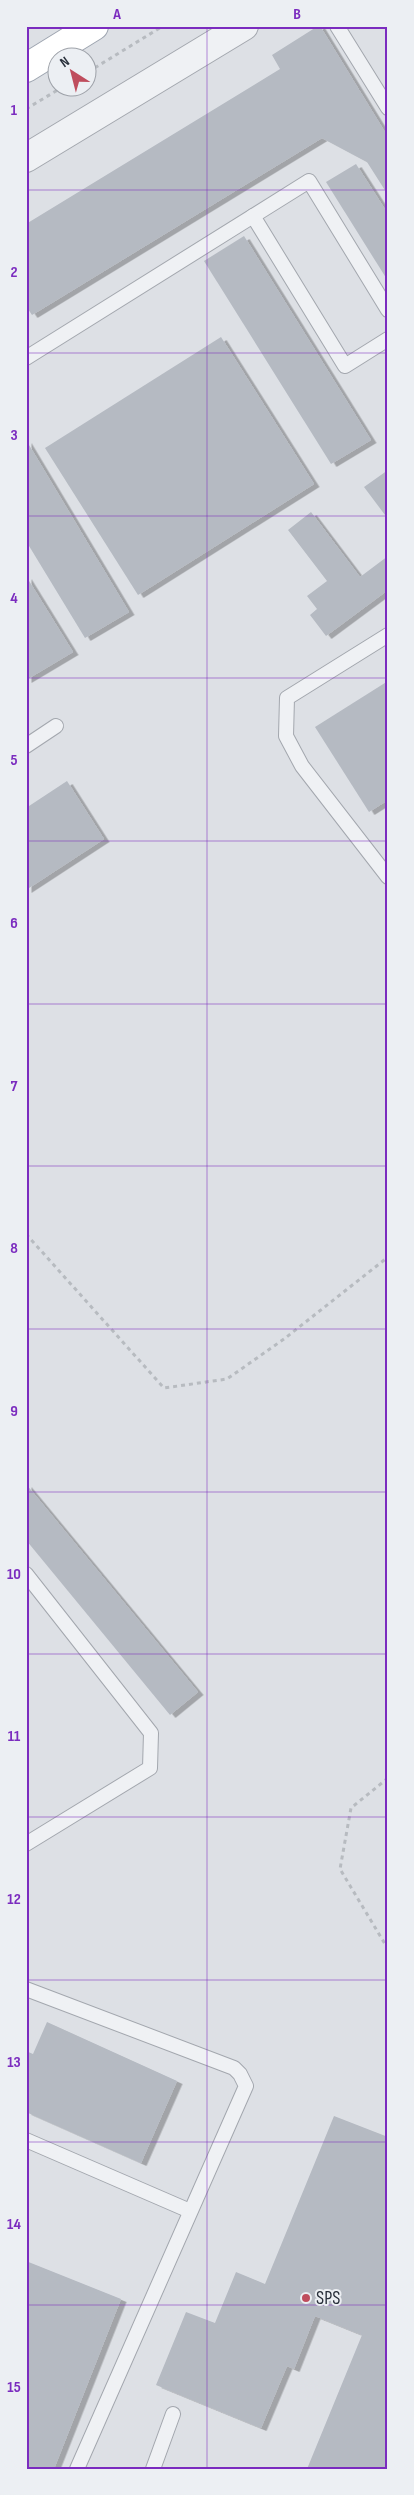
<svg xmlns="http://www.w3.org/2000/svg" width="414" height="2495" font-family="'Sofia Sans Condensed',sans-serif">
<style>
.building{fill:#b5bac2;filter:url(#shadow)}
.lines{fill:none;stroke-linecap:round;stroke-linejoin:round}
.lane-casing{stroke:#a3a7ae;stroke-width:16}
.street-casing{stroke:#a3a7ae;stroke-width:30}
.primary-casing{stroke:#9ea5b0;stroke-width:30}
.path{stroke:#b7bbc0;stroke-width:3;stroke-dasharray:4 4;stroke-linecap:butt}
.lane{stroke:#eff1f4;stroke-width:14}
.street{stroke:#eff1f4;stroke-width:28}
.primary{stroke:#fff;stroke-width:28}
.grid{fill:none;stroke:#7b2cbf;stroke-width:1;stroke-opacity:0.55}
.poi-dot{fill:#bf4d5d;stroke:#eceff3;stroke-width:2}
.labels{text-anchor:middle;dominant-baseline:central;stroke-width:4;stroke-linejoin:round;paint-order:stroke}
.poi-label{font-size:19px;fill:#282f3a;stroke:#eceff3;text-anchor:start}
.neatline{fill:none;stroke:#7b2cbf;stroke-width:2}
.grid-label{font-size:16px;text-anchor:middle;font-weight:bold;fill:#7b2cbf}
</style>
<defs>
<filter id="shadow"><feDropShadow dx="5.5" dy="3" stdDeviation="0" flood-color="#0004"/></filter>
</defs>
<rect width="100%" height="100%" fill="#dde0e5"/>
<g class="building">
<polygon points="318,26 320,26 388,137 388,195 367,162 322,138 32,315 26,306 26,224 280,69 272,55"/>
<polygon points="356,164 388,214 388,281 326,182"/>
<polygon points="244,236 371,440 331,464 204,261"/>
<polygon points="221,337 314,484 138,595 45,448"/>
<polygon points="26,440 129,612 85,638 26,541"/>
<polygon points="388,470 388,519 364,487"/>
<polygon points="311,512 360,577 388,556 388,590 326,636 310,615 317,609 307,596 327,581 288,530"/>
<polygon points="26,576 73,652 26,680"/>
<polygon points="388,681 388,800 369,812 315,727"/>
<polygon points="67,781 104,839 26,890 26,808"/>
<polygon points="26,1484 198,1692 170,1715 26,1540"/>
<polygon points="47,2022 177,2081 141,2163 26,2112 26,2051 33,2054"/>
<polygon points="334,2116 388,2137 388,2469 307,2469 362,2335 315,2316 294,2369 287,2366 261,2428 156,2385 186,2312 215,2323 236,2272 265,2284"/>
<polygon points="26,2261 121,2299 54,2469 26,2469"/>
</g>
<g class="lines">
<g class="lane-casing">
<g id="lane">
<polyline points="337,26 388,108"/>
<polyline points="253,216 345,366 388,339"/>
<polyline points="26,358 309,181 388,310"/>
<polyline points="388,635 287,698 286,736 302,766 388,877"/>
<polyline points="26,746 56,726"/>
<polyline points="26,1574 151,1733 150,1768 26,1844"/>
<polyline points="26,1989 234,2068 240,2074 246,2086 77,2469"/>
<polyline points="26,2140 190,2211"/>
<polyline points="153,2469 173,2414"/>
</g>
</g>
<g class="street-casing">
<polyline id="street" points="26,158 244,26"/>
</g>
<g class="primary-casing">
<polyline id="primary" points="26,68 94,26"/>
</g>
<g class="path">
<polyline points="88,72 163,26"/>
<polyline points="26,109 61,88"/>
<polyline points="26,1234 164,1388 227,1379 284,1339 388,1257"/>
<polyline points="388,1778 351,1808 340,1869 388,1949"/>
</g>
<use href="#lane" class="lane"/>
<use href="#street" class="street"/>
<use href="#primary" class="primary"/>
</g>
<path class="grid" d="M207 26V2469M26 190H388M26 353H388M26 516H388M26 678H388M26 841H388M26 1004H388M26 1166H388M26 1329H388M26 1492H388M26 1654H388M26 1817H388M26 1980H388M26 2142H388M26 2305H388"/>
<circle class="poi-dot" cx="306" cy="2298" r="5"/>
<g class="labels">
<g class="poi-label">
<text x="316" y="2298">SPS</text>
</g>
</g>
<rect width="414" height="2495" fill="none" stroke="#eceff3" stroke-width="55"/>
<g transform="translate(72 72) rotate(324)"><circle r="24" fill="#eceff3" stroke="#9ea2a9"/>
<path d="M0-4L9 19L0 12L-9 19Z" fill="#bf4d5d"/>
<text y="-8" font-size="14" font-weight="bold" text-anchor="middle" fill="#282f3a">N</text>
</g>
<rect x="28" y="28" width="358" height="2440" class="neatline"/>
<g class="grid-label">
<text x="117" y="19">A</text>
<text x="297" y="19">B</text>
<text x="14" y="115">1</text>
<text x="14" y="277">2</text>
<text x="14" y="440">3</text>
<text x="14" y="603">4</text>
<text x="14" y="765">5</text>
<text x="14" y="928">6</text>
<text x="14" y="1091">7</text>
<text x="14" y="1253">8</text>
<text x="14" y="1416">9</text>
<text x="14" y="1579">10</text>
<text x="14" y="1741">11</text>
<text x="14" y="1904">12</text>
<text x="14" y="2067">13</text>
<text x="14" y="2229">14</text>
<text x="14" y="2392">15</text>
</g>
</svg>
